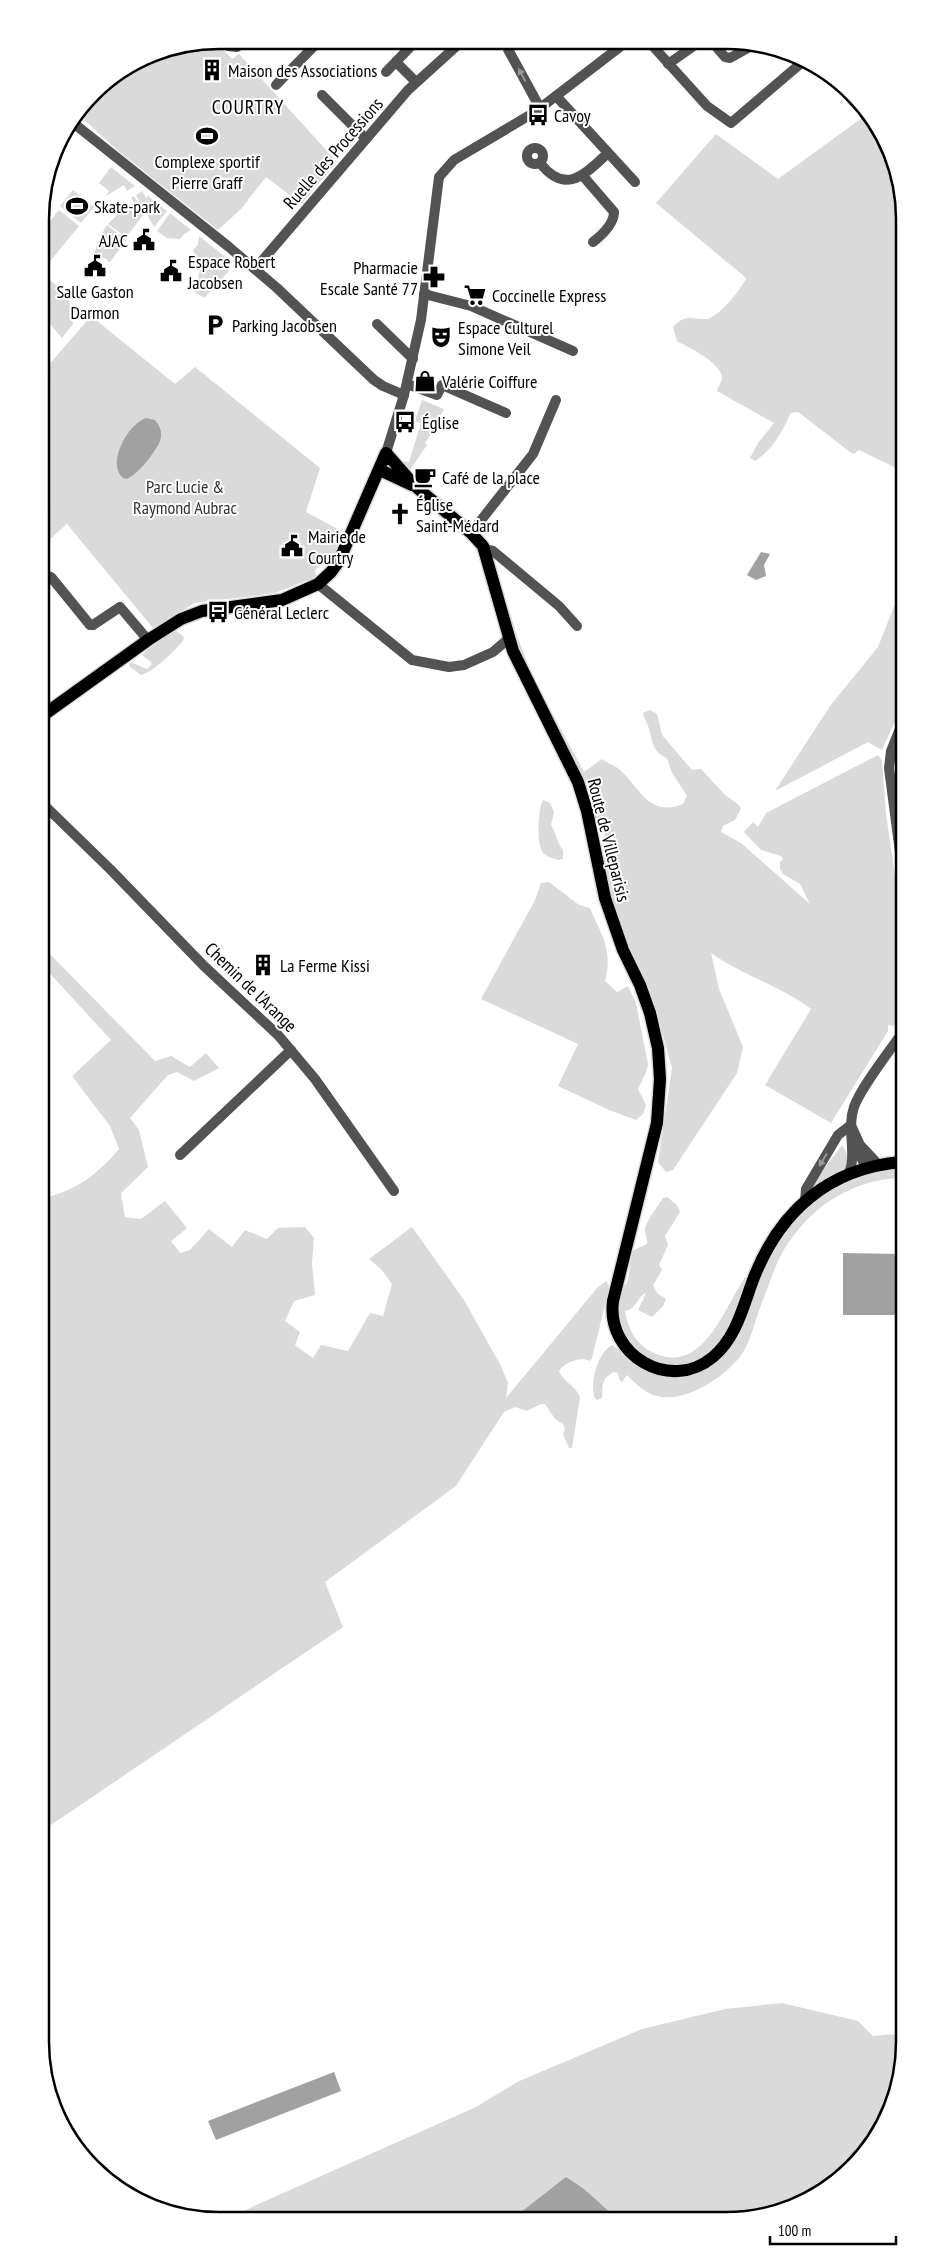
<svg xmlns="http://www.w3.org/2000/svg" width="945" height="2261" font-family="'PT Sans Narrow',sans-serif">
<style>
.green{fill:#dadada}
.water{fill:#a1a1a1}
.lines{fill:none;stroke-linecap:round;stroke-linejoin:round}
.major-casing{stroke:#dbdbdb;stroke-width:15}
.minor{stroke:#535353;stroke-width:10}
.major{stroke:#000;stroke-width:12}
.oneway{fill:#989898}
.labels{text-anchor:middle;dominant-baseline:central;stroke-width:4;stroke-linejoin:round;paint-order:stroke}
.poi-label{font-size:18px;fill:#000;stroke:#fff;text-anchor:start}
.street-label{font-size:18px;fill:#000;stroke:#fff}
.park-label{font-size:18px;fill:#313131;stroke:#fff}
.quarter-label{font-size:20px;letter-spacing:1px;fill:#000;stroke:#fff}
.rim{fill:none;stroke:#000;stroke-width:2.5}
</style>
<rect width="100%" height="100%" fill="#fff"/>
<g class="green">
<polygon points="218,40 221,43 219,45 232,59 239,54 337,162 301,204 266,177 241,209 218,230 118,151 78,114 101,84 150,53"/>
<path d="M866 115 899 172 900 470 859 450 854 454 850 452 798 412 791 413C782 431 773 450 755 461L750 458 758 443 774 423 717 391C718 387 721 383 722 379 724 364 688 347 677 341L673 327C687 312 692 320 708 319 724 311 736 295 746 279L745 277 656 203 716 134 778 179Z"/>
<polygon points="111,167 135,186 127,191 124,185 106,196 109,191 99,183"/>
<polygon points="73,190 94,207 81,223 60,206"/>
<polygon points="142,191 146,198 148,196 167,211 154,227 136,195"/>
<polygon points="134,196 144,214 126,237 108,224 120,212 134,203 131,198"/>
<polygon points="59,210 79,226 47,265 41,260 40,233"/>
<polygon points="170,213 191,230 184,234 180,239 167,238 157,231"/>
<polygon points="107,225 126,240 127,239 110,262 107,261 107,259 94,256 98,241"/>
<polygon points="199,236 229,260 229,261 200,265 193,250 198,245"/>
<polygon points="232,262 230,270 204,298 193,290 198,281 200,268"/>
<polygon points="41,272 68,296 73,324 62,338 45,318 41,317"/>
<polygon points="91,316 175,384 195,367 320,468 306,512 345,533 334,556 324,566 320,566 315,570 316,576 310,582 308,580 275,593 195,603 153,628 67,524 41,547 41,374"/>
<polygon points="422,400 444,409 434,427 435,428 425,443 427,445 410,470 402,461 409,462 421,423 415,421"/>
<path d="M493 557 516 633 533 677 584 772 602 759C607 763 614 765 619 769 640 787 648 818 683 804L687 796 672 773 667 758C654 754 652 741 649 729 648 724 644 719 643 713L650 710 657 714 662 735 692 770 701 769 725 795 739 805 741 809 735 820 723 826 721 832 741 843 810 904 800 884 783 874 780 869V862L783 859 781 856 761 850 744 832 753 822 758 827 766 813 878 755 882 760 886 814 901 918 902 1015 899 1022 893 1026 888 1025V1031L831 1123 765 1085 811 1009C780 986 742 975 711 953L719 989 743 1047 737 1073 673 1170 666 1172 658 1162 672 1068 657 1013 647 986 635 972 614 908 603 857 606 840 601 825 594 819 522 664 491 560Z"/>
<polygon points="900,591 901,708 882,750 868,742 775,791 830,706 878,647"/>
<path d="M175 630 184 637 183 641C174 651 154 672 141 675L129 666 130 662 147 669 152 664 151 662 142 655 157 640Z"/>
<path d="M543 800 550 803 554 812 551 825C556 833 557 843 563 850V859L558 860C553 858 547 857 543 853 536 844 538 809 543 800Z"/>
<path d="M549 882 579 905 590 908C602 936 613 950 605 981L617 992 628 986 636 1003 648 1064 646 1072 638 1089 646 1105 643 1114 636 1120 609 1110 558 1086 578 1044 481 999 535 900 541 883Z"/>
<path d="M45 949 155 1061 171 1056 190 1067 206 1053 219 1068 194 1081 177 1072 168 1075 130 1118 139 1130 148 1167 121 1193 125 1217 141 1219 165 1201 187 1228 171 1241 180 1253 190 1250 209 1229 232 1247 245 1230 267 1239 278 1228 305 1227 314 1238 312 1263 315 1295 294 1301 285 1321 300 1332 295 1345 313 1358 321 1345 348 1351 370 1313 383 1316 392 1284 381 1269 369 1259 412 1227 464 1300 501 1366 508 1383 506 1398 598 1287 607 1281 609 1289 592 1358 590 1361C580 1356 565 1362 559 1371 563 1382 577 1386 580 1398L572 1448H569L563 1434 565 1429 563 1424 555 1419 545 1404H541L527 1411 515 1407 504 1412 456 1486 325 1582 343 1627 48 1827 45 1845 43 1199C77 1189 96 1176 119 1149L110 1126 72 1076 111 1040 43 966V952Z"/>
<path d="M842 1145C848 1154 850 1162 843 1171L815 1185 814 1182Z"/>
<path d="M902 1168V1178C848 1179 803 1212 779 1259 772 1274 767 1290 761 1305 755 1320 751 1341 742 1354 724 1379 677 1410 647 1392 640 1388 633 1381 627 1375L622 1382 619 1379 618 1373 614 1372C600 1379 603 1386 602 1398L597 1400 595 1398C589 1385 598 1350 613 1345 633 1364 653 1380 683 1376 747 1368 748 1280 780 1237 809 1196 853 1175 902 1168Z"/>
<path d="M667 1197 677 1205 680 1212 665 1236 668 1245 659 1265 662 1270 653 1285 657 1293 666 1299 663 1306 652 1317 638 1310 646 1293C637 1297 636 1310 625 1311 628 1329 636 1345 654 1353 701 1375 723 1312 742 1282L745 1277 748 1278C739 1302 733 1331 713 1350 683 1379 628 1363 619 1322 617 1311 618 1298 623 1288 624 1286 627 1284 627 1282 631 1271 628 1261 634 1250L647 1244C648 1238 644 1234 645 1228 648 1217 658 1207 663 1198Z"/>
<polygon points="782,2003 858,2021 873,2036 905,2033 905,2054 892,2111 861,2160 816,2197 773,2215 439,2216 431,2212 427,2217 232,2217 254,2206 476,2107 517,2082 642,2029 725,2009"/>
</g>
<g class="water">
<path d="M146 418 155 420C168 436 158 446 148 460 142 467 136 474 127 479L123 478C106 463 128 424 146 418Z"/>
<polygon points="761,552 770,554 764,565 766,576 756,580 747,575"/>
<polygon points="843,1253 902,1254 902,1315 843,1315"/>
<polygon points="334,2072 341,2091 216,2140 208,2121"/>
<polygon points="566,2177 584,2189 614,2216 516,2216"/>
</g>
<g class="lines">
<g class="major-casing">
<g id="major">
<polyline points="380,470 412,485"/>
<path d="M42 716 148 640 181 619 202 611 282 600 318 584 331 572 339 561 386 453 415 486 471 533 483 546 513 651 578 782 587 811 605 898 623 950 640 985 650 1013 658 1048 660 1079 657 1123 613 1301C606 1355 670 1393 713 1357 736 1338 743 1307 753 1280 779 1212 828 1168 902 1162"/>
</g>
</g>
<g class="minor">
<polyline points="223,40 228,46 237,47 247,40"/>
<polyline points="504,42 540,108"/>
<polyline points="650,43 707,106 731,123 806,59"/>
<polyline points="713,43 725,57 730,58 757,43"/>
<polyline points="396,62 416,82"/>
<polyline points="668,64 698,43"/>
<polyline points="386,72 416,41"/>
<polyline points="276,85 319,41"/>
<polyline points="322,95 366,139"/>
<polyline points="556,96 635,182"/>
<polyline points="72,122 229,247 277,288 374,380 383,386 404,395"/>
<circle cx="535" cy="156" r="8"/>
<path d="M540 163C566 196 585 174 608 153"/>
<path d="M583 176 614 212C614 224 602 235 593 242"/>
<polyline points="255,269 408,90 461,42"/>
<polyline points="424,294 471,306 573,351"/>
<polyline points="377,324 413,359"/>
<polyline points="407,384 437,395 442,385 506,413"/>
<polyline points="386,453 404,395 421,320 439,177 454,160 535,112 625,43"/>
<polyline points="471,533 533,454 556,400"/>
<polyline points="484,549 493,551 559,606 577,626"/>
<polyline points="41,574 51,577 90,625 93,625 120,607 148,640"/>
<polyline points="318,584 412,660 449,667 464,665 493,652 508,639"/>
<polyline points="901,726 891,751 889,768 901,860"/>
<polyline points="42,803 110,869 204,966 278,1035 315,1079 394,1191"/>
<polyline points="851,1125 860,1145 875,1161 877,1166"/>
<polyline points="852,1147 857,1151 867,1168"/>
<polyline points="180,1155 291,1050"/>
<path d="M848 1175C858 1156 846 1130 854 1107 861 1087 889 1052 902 1033"/>
<polyline points="805,1201 806,1189 838,1135 851,1125"/>
</g>
<use href="#major" class="major"/>
</g>
<defs><path id="oneway-solid" d="M-6-.8H1V-3.2L6.5 0L1 3.2V.8H-6Z" transform="scale(1.25)"/></defs>
<g class="oneway">
<use href="#oneway-solid" transform="translate(522 75) rotate(-118)"/>
<use href="#oneway-solid" transform="translate(823 1160) rotate(121)"/>
</g>
<defs>
<g id="building-bare" transform="scale(1.725)"><path d="M-4-6H4V6H1V3H-1V6H-4ZM-2.5-4.3h1.7v1.8h-1.7ZM.8-4.3h1.7v1.8H.8ZM-2.5-1h1.7V.8h-1.7ZM.8-1h1.7V.8H.8Z" fill="#000" stroke="#fff" stroke-width="2.5" paint-order="stroke"/></g>
<g id="bus-bare" transform="scale(1.725)"><path d="M-5-6H5V4H4V6H2V4H-2V6H-4V4H-5ZM-3.5-4V0h7V-4ZM-3.5 1.2v1.5H-2V1.2ZM2 1.2v1.5H3.5V1.2Z" fill="#000" stroke="#fff" stroke-width="2.5" paint-order="stroke"/></g>
<g id="stadium-bare" transform="scale(1.725)"><path d="M0-5a6.5 5 0 1 0 0 10a6.5 5 0 1 0 0-10ZM-3.5-1.8h7v3.6h-7Z" fill="#000" stroke="#fff" stroke-width="2.5" paint-order="stroke"/></g>
<g id="civic-bare" transform="scale(1.725)"><path d="M-.6-6.5H3V-4.5H.6V-3L4-1V1h2V6H-6V1h2V-1L-.6-3ZM-1.2 2.5V6h2.4V2.5Z" fill="#000" stroke="#fff" stroke-width="2.5" paint-order="stroke"/></g>
<g id="pharmacy-bare" transform="scale(1.725)"><path d="M-2-6h4v4h4v4h-4v4h-4v-4h-4v-4h4Z" fill="#000" stroke="#fff" stroke-width="2.5" paint-order="stroke"/></g>
<g id="supermarket-bare" transform="scale(1.725)"><path d="M-6-5.5h2.5l.6 2H6L4.5 2H-2.5L-4.4-4H-6ZM-1.5 3.2a1.3 1.3 0 1 0 .1 0ZM3 3.2a1.3 1.3 0 1 0 .1 0Z" fill="#000" stroke="#fff" stroke-width="2.5" paint-order="stroke"/></g>
<g id="parking-bare" transform="scale(1.725)"><path d="M-3.5-5.5H1a3.5 3.5 0 0 1 0 7H-1V5.5H-3.5ZM-1-3.4V-.6H.8a1.4 1.4 0 0 0 0-2.8Z" fill="#000" stroke="#fff" stroke-width="2.5" paint-order="stroke"/></g>
<g id="theatre-bare" transform="scale(1.725)"><path d="M-5-5.5Q0-4 5-5.5V0Q5 5 0 6Q-5 5-5 0ZM-3.3-2.5H-1v1.5H-3.3ZM1-2.5H3.3v1.5H1ZM-2.8 1Q0 5.5 2.8 1Z" fill="#000" stroke="#fff" stroke-width="2.5" paint-order="stroke"/></g>
<g id="shop-bare" transform="scale(1.725)"><path d="M-5-2.5h2.3a2.7 3.5 0 0 1 5.4 0H5L5.5 6h-11ZM-1.5-2.5h3a1.5 2.3 0 0 0-3 0Z" fill="#000" stroke="#fff" stroke-width="2.5" paint-order="stroke"/></g>
<g id="cafe-bare" transform="scale(1.725)"><path d="M-5.5-4.5H6V0H3Q3 3.5 0 3.5H-2.5Q-5.5 3.5-5.5 0ZM3-3.2v2h1.7v-2ZM-6 4.5H4V6H-6Z" fill="#000" stroke="#fff" stroke-width="2.5" paint-order="stroke"/></g>
<g id="church-bare" transform="scale(1.725)"><path d="M-1.2-6h2.4v3.5h3.3v2.4h-3.3V6h-2.4V-.1h-3.3v-2.4h3.3Z" fill="#000" stroke="#fff" stroke-width="2.5" paint-order="stroke"/></g>
</defs>
<g fill-rule="evenodd">
<use href="#building-bare" x="212" y="70"/>
<use href="#bus-bare" x="538" y="115"/>
<use href="#stadium-bare" x="207" y="136"/>
<use href="#stadium-bare" x="77" y="206"/>
<use href="#civic-bare" x="144" y="240"/>
<use href="#civic-bare" x="95" y="266"/>
<use href="#civic-bare" x="171" y="271"/>
<use href="#pharmacy-bare" x="434" y="277"/>
<use href="#supermarket-bare" x="475" y="295"/>
<use href="#parking-bare" x="215" y="325"/>
<use href="#theatre-bare" x="441" y="337"/>
<use href="#shop-bare" x="425" y="381"/>
<use href="#bus-bare" x="405" y="422"/>
<use href="#cafe-bare" x="425" y="477"/>
<use href="#church-bare" x="400" y="514"/>
<use href="#civic-bare" x="292" y="546"/>
<use href="#bus-bare" x="218" y="612"/>
<use href="#building-bare" x="263" y="965"/>
</g>
<g class="labels">
<g class="poi-label">
<text x="228" y="70">Maison des Associations</text>
<text x="554" y="115">Cavoy</text>
<text x="207" y="161" text-anchor="middle">Complexe sportif<tspan x="207" dy="21">Pierre Graff</tspan></text>
<text x="94" y="206">Skate-park</text>
<text x="128" y="240" text-anchor="end">AJAC</text>
<text x="188" y="261">Espace Robert<tspan x="188" dy="21">Jacobsen</tspan></text>
<text x="418" y="267" text-anchor="end">Pharmacie<tspan x="418" dy="21">Escale Santé 77</tspan></text>
<text x="95" y="291" text-anchor="middle">Salle Gaston<tspan x="95" dy="21">Darmon</tspan></text>
<text x="492" y="295">Coccinelle Express</text>
<text x="232" y="325">Parking Jacobsen</text>
<text x="458" y="327">Espace Culturel<tspan x="458" dy="21">Simone Veil</tspan></text>
<text x="442" y="381">Valérie Coiffure</text>
<text x="422" y="422">Église</text>
<text x="442" y="477">Café de la place</text>
<text x="416" y="504">Église<tspan x="416" dy="21">Saint-Médard</tspan></text>
<text x="308" y="536">Mairie de<tspan x="308" dy="21">Courtry</tspan></text>
<text x="234" y="612">Général Leclerc</text>
<text x="280" y="965">La Ferme Kissi</text>
</g>
<g class="street-label">
<text transform="translate(333 153) rotate(-49)">Ruelle des Processions</text>
<text transform="translate(609 840) rotate(76)">Route de Villeparisis</text>
<text transform="translate(251 987) rotate(44)">Chemin de l'Arange</text>
</g>
<g class="park-label">
<text x="185" y="486">Parc Lucie &amp;<tspan x="185" dy="21">Raymond Aubrac</tspan></text>
</g>
<g class="quarter-label">
<text x="248" y="107">COURTRY</text>
</g>
</g>
<path d="M0 0H945V2261H0ZM219 49H726A170 170 0 0 1 896 219V2042A170 170 0 0 1 726 2212H219A170 170 0 0 1 49 2042V219A170 170 0 0 1 219 49Z" fill="#fff" fill-rule="evenodd"/>
<path class="rim" d="M219 49H726A170 170 0 0 1 896 219V2042A170 170 0 0 1 726 2212H219A170 170 0 0 1 49 2042V219A170 170 0 0 1 219 49Z"/>
<path d="M770 2236v8h126v-8" fill="none" stroke="#000000" stroke-width="2.5"/>
<text x="778" y="2236" font-size="15" fill="#000000" stroke="#ffffff" stroke-width="4" paint-order="stroke">100 m</text>
</svg>
